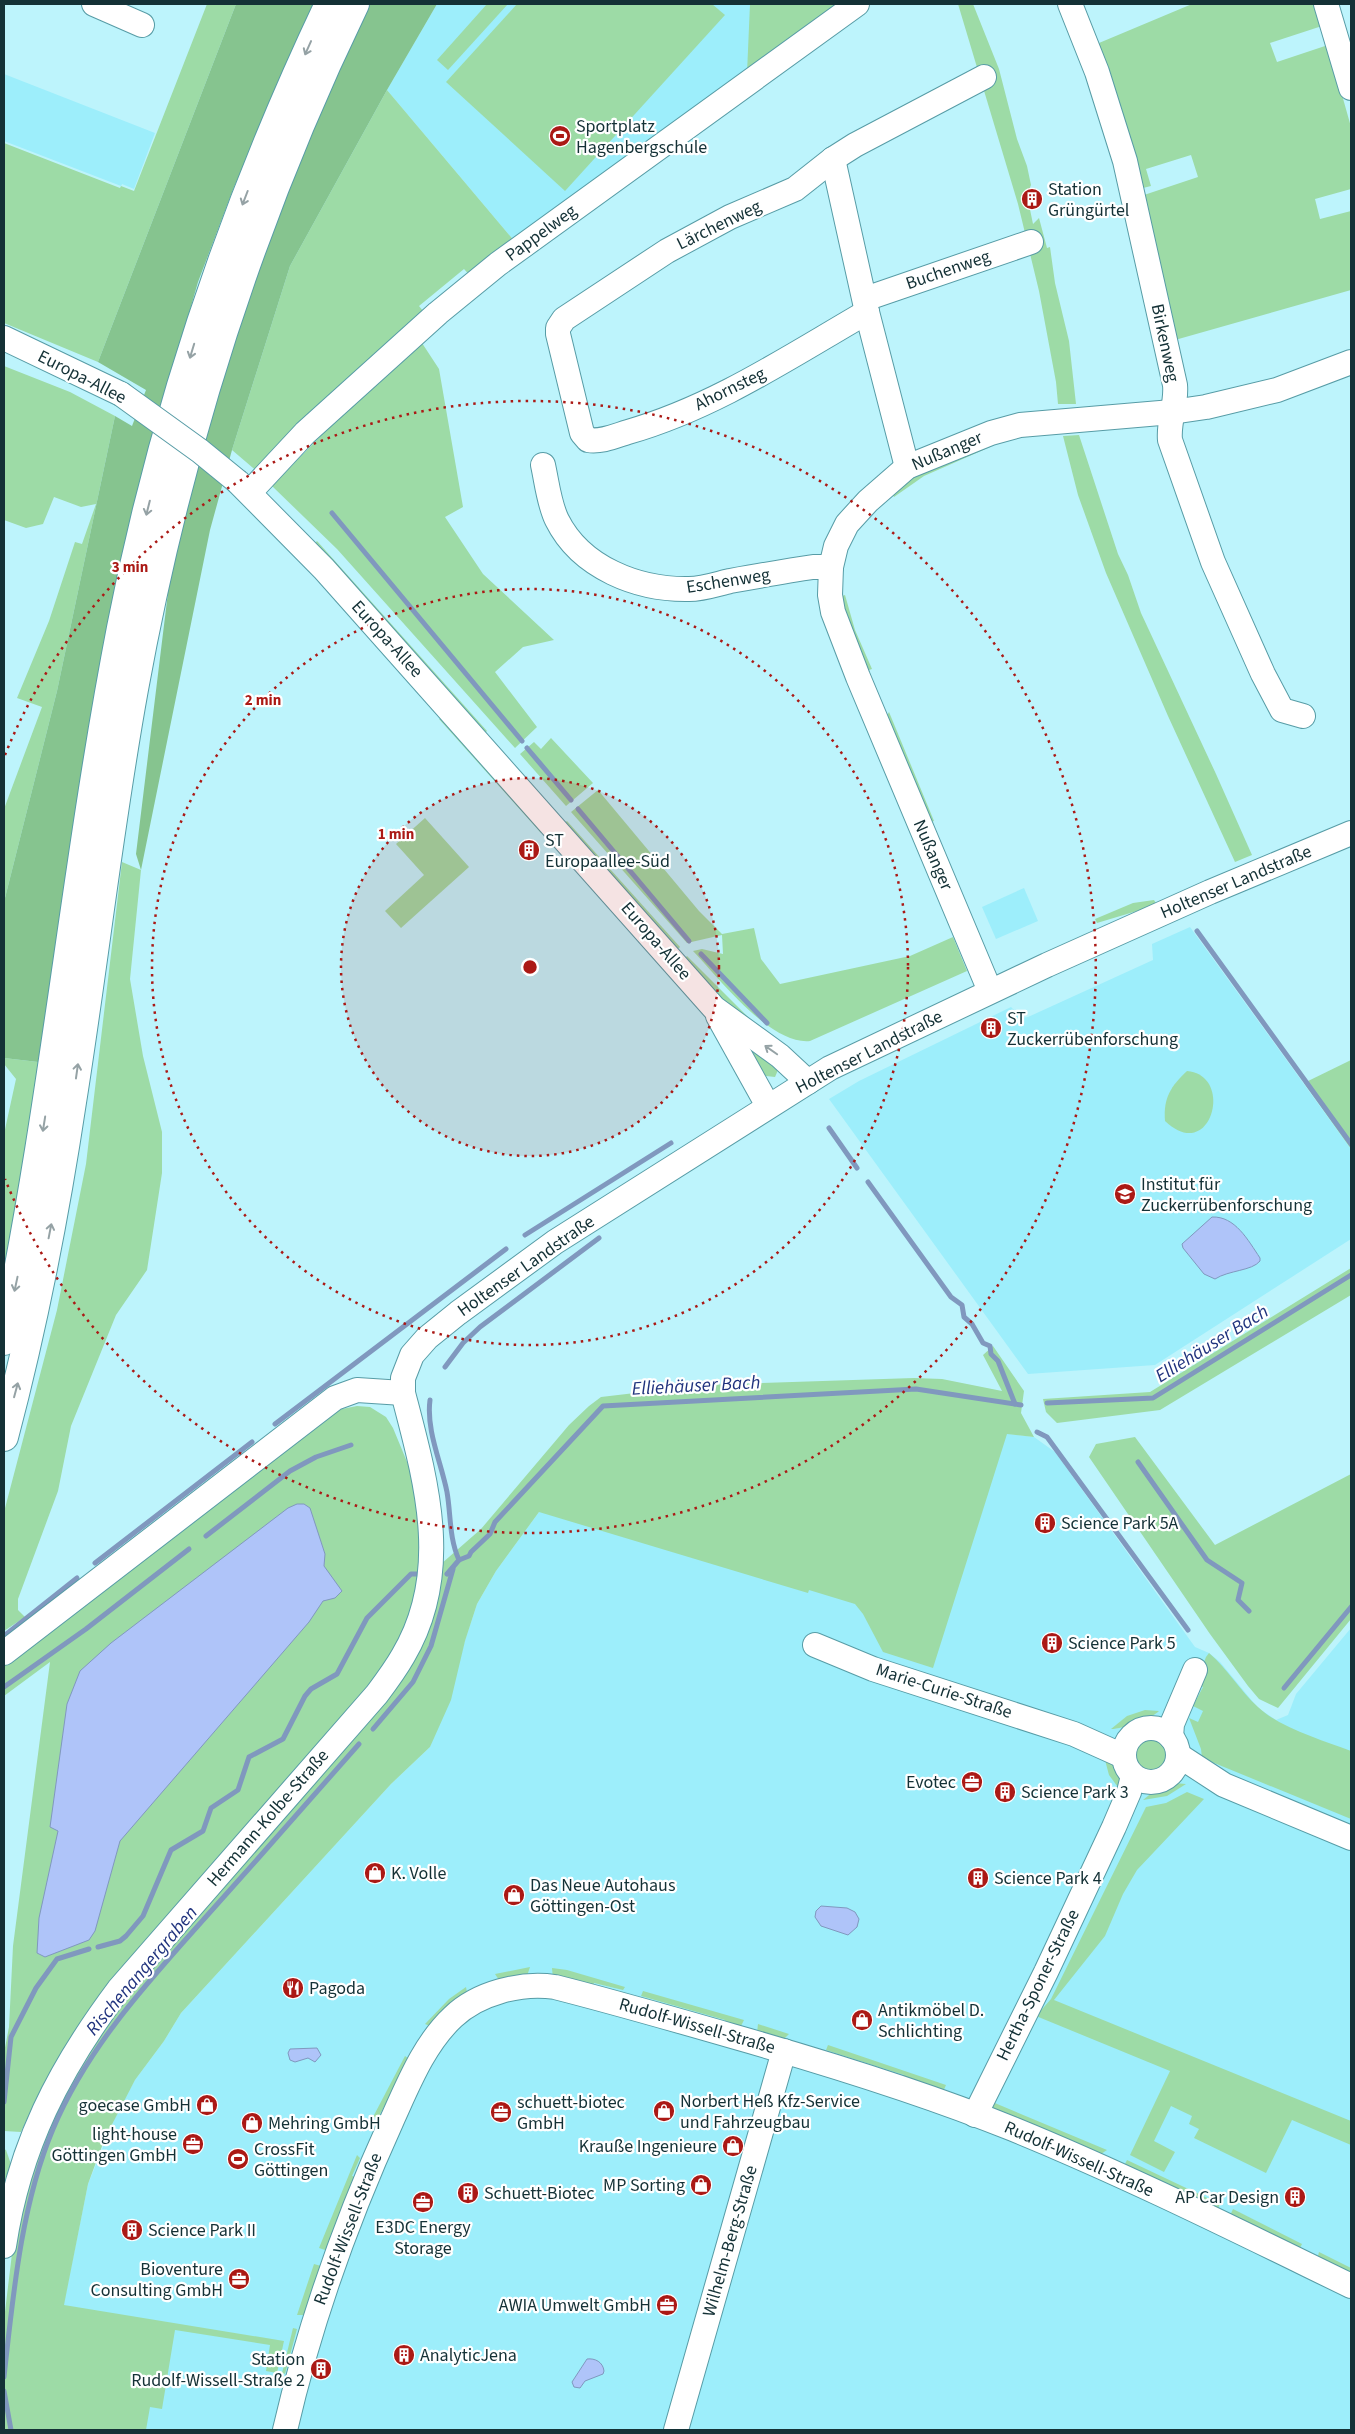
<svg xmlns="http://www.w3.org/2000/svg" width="1355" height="2434" font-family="'Source Sans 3',sans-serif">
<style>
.built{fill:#9deefb}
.green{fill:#9ddba6}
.forest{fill:#86c48f}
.water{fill:#afc4f9;stroke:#8098be}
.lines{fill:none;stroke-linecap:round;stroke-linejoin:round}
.stream{stroke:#8098be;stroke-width:5}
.minor-casing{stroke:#579ca6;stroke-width:26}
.highway-casing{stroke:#579ca6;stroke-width:30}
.minor{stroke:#fff;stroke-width:24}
.highway{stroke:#fff;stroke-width:28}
.minor-bridge-casing{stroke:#579ca6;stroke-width:26;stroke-linecap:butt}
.minor-bridge{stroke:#fff;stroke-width:24}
.oneway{stroke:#95a2a5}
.ring{fill:none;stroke:#ab1915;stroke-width:2.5;stroke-dasharray:2.5 5}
.labels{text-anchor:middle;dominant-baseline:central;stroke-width:4.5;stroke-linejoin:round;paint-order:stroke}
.poi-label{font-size:18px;fill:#143136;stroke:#fff;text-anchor:start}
.street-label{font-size:18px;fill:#143136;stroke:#fff}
.water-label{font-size:19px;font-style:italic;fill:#20337e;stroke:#fff}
.centre{fill:#ab1915;stroke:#fff;stroke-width:2.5}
.ring-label{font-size:15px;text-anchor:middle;font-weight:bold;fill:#ab1915;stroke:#fff;stroke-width:4.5;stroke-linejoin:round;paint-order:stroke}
</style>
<rect width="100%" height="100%" fill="#bdf4fc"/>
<g class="built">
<polygon points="437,4 847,4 516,243 387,90"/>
<polygon points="4,74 155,133 134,189 122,184 121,186 4,141"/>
<polygon points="1024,888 1038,921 996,939 982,907"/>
<polygon points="1190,927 1351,1149 1351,1239 1155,1365 1028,1374 829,1099 859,1081 1011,1007 1022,1018 1028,1017 1153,960 1152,944"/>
<polygon points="944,1426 1034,1437 1055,1452 1195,1647 1209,1653 1220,1662 1258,1708 1276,1720 1288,1715 1296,1694 1351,1628 1351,2430 47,2430 58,2332 88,2184 118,2110 135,2080 164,2041 181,2013 391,1784 430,1747 477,1604 496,1571 539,1512"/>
</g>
<g class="green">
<polygon points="207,4 236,4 98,362 4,323 4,143 120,188 121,186 134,191"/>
<polygon points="487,4 508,4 448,70 437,60"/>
<polygon points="517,4 712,4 725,15 565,191 446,82"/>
<polygon points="750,4 847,4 747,73"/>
<polygon points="958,4 973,4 999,69 1017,139 1027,166 1031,185 1027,195 1033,224 1039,218 1047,248 1050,247 1055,283 1069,341 1076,404 1058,404 1056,382 1039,291 1018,204"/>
<polygon points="1192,4 1314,4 1322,26 1270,43 1277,62 1328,45 1351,127 1351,189 1315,199 1320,219 1351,211 1351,290 1175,340 1141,196 1198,177 1191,155 1146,169 1151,186 1139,189 1099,43"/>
<polygon points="387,90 516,243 473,279 464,269 419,306 428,317 259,473 232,450 290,266"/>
<polygon points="422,343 439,369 463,507 445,517 483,574 554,640 523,647 495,672 537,727 515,748 337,549 272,486 346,410"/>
<polygon points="4,366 70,392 115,416 57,691 4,902 4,809 42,707 17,698 49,621 75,542 82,544 96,504 81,507 54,497 43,524 26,528 4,520"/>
<polygon points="1079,435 1118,554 1128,575 1141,613 1216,774 1252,855 1235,862 1168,716 1106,573 1078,495 1063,436"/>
<polygon points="987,441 990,447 924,476 894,497 891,492 925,469"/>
<polygon points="317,541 487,731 484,734 315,543"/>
<polygon points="845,595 855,630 872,669 869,670 863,668 840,597"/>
<polygon points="889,712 934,821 928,823 885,719"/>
<polygon points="439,719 442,719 544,830 541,833"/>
<polygon points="551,738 593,783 566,806 520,754 534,742 541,749"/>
<path d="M598 790 699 911 722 934 754 928 761 959 780 984 910 956 953 937 967 971 810 1041C770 1045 720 979 693 951L702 949 723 954 722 935 687 943 571 812Z"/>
<polygon points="425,818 469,867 401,928 385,911 424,875 396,844"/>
<polygon points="567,821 680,947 677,950 563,824"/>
<polygon points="122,862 141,870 130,979 143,1056 162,1132 162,1173 147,1270 116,1315 71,1426 58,1491 18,1599 18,1610 25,1617 4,1631 4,1512 57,1310 86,1164"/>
<polygon points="1154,900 1157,905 1097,923 1095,919 1133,903"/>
<polygon points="687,956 763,1032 740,1016 684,959"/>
<polygon points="731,1025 775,1064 778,1070 775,1077 766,1076 759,1071"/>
<polygon points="4,1058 38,1062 29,1142 4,1277 4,1134 16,1079 4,1064"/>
<polygon points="1351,1060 1351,1149 1304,1083"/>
<path d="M1187 1071C1235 1075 1211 1165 1165 1121 1163 1098 1171 1086 1187 1071Z"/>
<polygon points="1351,1268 1351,1295 1160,1410 1057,1423 1046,1412 1043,1399 1150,1392"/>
<polygon points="993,1346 1024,1391 1021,1413 1034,1437 1007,1434 933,1668 883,1652 863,1614 855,1604 809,1590 808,1593 539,1512 496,1571 477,1604 465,1641 451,1700 430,1747 391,1784 181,2013 164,2041 135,2080 105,2138 88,2184 64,2305 284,2341 277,2373 266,2371 270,2345 175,2330 162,2409 150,2407 146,2430 4,2430 4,2320 14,2237 41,2142 74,2072 131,1990 391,1690 441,1564 481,1529 569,1425 589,1406 601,1397 703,1385 914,1378 942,1379 1002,1391 983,1355"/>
<polygon points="357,1406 370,1407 386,1417 393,1428 417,1486 423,1545 414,1609 379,1676 62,2053 41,2089 21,2132 4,2131 4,2053 9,2027 13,1946 50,1662 4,1696 4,1663 337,1410"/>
<polygon points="1135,1437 1215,1545 1351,1474 1351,1619 1278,1708 1259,1699 1248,1686 1210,1634 1089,1457 1096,1444"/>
<path d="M1209 1653C1228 1669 1240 1691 1258 1707 1280 1728 1323 1740 1351 1751V1819L1202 1758 1201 1749 1189 1718 1198 1722 1203 1711 1193 1706 1203 1687 1196 1683 1206 1657Z"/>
<path d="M1145 1710 1159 1711C1151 1719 1123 1729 1111 1729L1127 1716Z"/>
<circle cx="1151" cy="1753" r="17"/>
<polygon points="1105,1760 1115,1764 1121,1782 1120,1790 1109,1775"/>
<polygon points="1174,1783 1186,1784 1167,1796 1143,1800 1154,1791"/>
<polygon points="1187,1792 1204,1799 1137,1870 1123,1894 1105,1936 1054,2000 1351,2121 1351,2145 1292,2120 1266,2173 1194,2138 1199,2129 1189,2124 1192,2116 1171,2106 1154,2141 1175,2152 1164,2172 1130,2155 1170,2071 1036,2016 1051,1999 1146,1807 1166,1803"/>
<polygon points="530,1967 526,1979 501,1983 495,1974"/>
<polygon points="552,1968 567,1970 625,1987 623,1990 594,1983 592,1989 553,1979"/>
<polygon points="466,1987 468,1998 435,2028 425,2024 449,1999"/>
<polygon points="643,1991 744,2020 739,2030 723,2026 725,2020 641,1996"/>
<polygon points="758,2024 789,2034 784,2039 757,2033"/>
<polygon points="828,2045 946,2085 942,2094 902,2081 904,2075 826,2050"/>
<polygon points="405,2056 409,2059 378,2118 373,2117"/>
<polygon points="990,2101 1107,2150 1101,2154 1077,2143 1075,2147 992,2112"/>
<polygon points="4,2149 6,2150 13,2170 4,2207"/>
<polygon points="357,2155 360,2158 352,2176 358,2178 330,2248 325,2250 319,2248"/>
<polygon points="1127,2160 1220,2204 1216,2214 1208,2204 1125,2164"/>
<polygon points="1233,2209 1302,2244 1297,2254 1228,2220"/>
<polygon points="1319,2252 1351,2268 1351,2280 1317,2260"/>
<polygon points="314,2264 321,2266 308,2315 297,2315"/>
<polygon points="293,2328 297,2329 285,2374 282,2373"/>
</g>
<g class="forest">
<polygon points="236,4 315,4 234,187 198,282 164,401 93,727 38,1062 4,1058 4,902 57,691 115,416 132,426 146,390 98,362"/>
<polygon points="368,4 437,4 387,90 290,266 232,450 210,530 141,870 136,854 171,568 206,424 290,180"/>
</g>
<g class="water">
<path d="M1212 1217C1235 1216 1248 1240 1260 1258V1261C1252 1271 1229 1270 1215 1279L1204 1274 1183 1248 1182 1244Z"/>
<polygon points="297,1504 304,1504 310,1508 325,1554 324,1566 342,1591 335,1598 323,1601 309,1622 120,1841 95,1931 89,1940 45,1957 37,1953 39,1918 58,1831 50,1827 67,1704 80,1671 111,1643 288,1508"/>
<polygon points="821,1906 847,1908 855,1912 859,1919 857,1927 848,1935 821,1926 815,1917 816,1911"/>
<polygon points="317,2048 321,2055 315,2062 308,2058 295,2062 290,2060 288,2053 290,2049"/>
<path d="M587 2359C595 2358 603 2362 604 2371L603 2374 585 2381 580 2388 574 2387 572 2382Z"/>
</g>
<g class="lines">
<g class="stream">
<polyline points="332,513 522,741"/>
<polyline points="527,748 571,800"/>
<polyline points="578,809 689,941"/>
<polyline points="1197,931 1351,1144"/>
<polyline points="701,954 767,1023"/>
<polyline points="829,1128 857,1168"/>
<polyline points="868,1182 951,1297 962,1305 964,1317 972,1324 983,1343 990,1346 991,1354 998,1361 1015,1404"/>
<polyline points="525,1235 671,1143"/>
<polyline points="445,1367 463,1343 480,1327 599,1238"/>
<path d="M430 1400C426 1430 441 1462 447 1492 451 1515 449 1538 459 1560"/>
<polyline points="1047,1403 1153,1398 1351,1275"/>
<polyline points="275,1424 506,1249"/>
<polyline points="1037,1432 1047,1437 1188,1630"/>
<polyline points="1138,1462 1207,1560 1242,1583 1238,1600 1249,1611"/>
<polyline points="206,1536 290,1471 316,1457 351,1445"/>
<polyline points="95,1563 252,1442"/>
<polyline points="447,1574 459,1560 469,1556 471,1552 490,1534 495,1522 603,1406 916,1389 1021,1405"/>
<polyline points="4,1636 77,1578"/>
<polyline points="4,1687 86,1629 189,1549"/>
<polyline points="1284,1688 1351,1607"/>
<polyline points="373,1729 413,1682 431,1646 453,1569"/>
<polyline points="98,1947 120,1941 126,1936 143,1916 171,1850 203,1831 211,1808 238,1790 249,1757 283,1739 305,1696 311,1689 337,1674 367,1618 411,1574 417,1574"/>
<polyline points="4,2102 11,2037 36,1988 57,1959 89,1949"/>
<path d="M4 2377C13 2296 21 2205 53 2129 87 2048 146 1984 204 1919 256 1861 308 1802 359 1744"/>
<polyline points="4,2391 11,2430"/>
</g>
<g class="minor-casing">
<g id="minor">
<polyline points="94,4 142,25"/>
<path d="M1070 4 1097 72 1125 161 1175 385C1177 404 1168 421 1170 440L1213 562 1263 674 1282 710 1303 716"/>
<polyline points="1326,4 1351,88"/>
<polyline points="833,159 867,312 907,467"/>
<polyline points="865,299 1031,242"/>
<path d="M867 312C789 357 715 407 628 432 615 436 602 442 588 440L582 433 558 334V328L564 319 667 251 730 217 795 189 833 159 855 145 984 77"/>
<polyline points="4,338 121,394"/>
<path d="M543 465C547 483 549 504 557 520 581 568 638 590 689 589 703 589 717 584 730 581 758 576 786 571 813 567H831"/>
<polyline points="238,482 324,569 714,1008 780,1056 808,1082"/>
<polyline points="250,492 305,433 438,313 498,264 857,4"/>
<polyline points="990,991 858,677 833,612 830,595 831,567 836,546 847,524 868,501 907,467 991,433 1020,425 1172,412 1206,407 1277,390 1351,362"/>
<polyline points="718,1016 768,1106"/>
<polyline points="815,1645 873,1669 1074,1734 1123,1756"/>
<polyline points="4,1653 335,1398 357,1390 403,1393"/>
<circle cx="1151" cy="1755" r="27"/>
<polyline points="1171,1737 1172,1724 1195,1670"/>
<polyline points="1178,1755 1224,1785 1351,1838"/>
<polyline points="975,2115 1046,1972 1114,1827 1129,1792 1133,1776"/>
<path d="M4 2246C19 2146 59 2069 119 1989L377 1694C386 1682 395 1670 403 1656 453 1572 426 1481 403 1393V1378L412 1355 427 1338 458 1313 555 1242 830 1068 1047 965 1210 892 1351 833"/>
<path d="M285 2430C310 2322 346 2221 392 2120 408 2085 424 2044 453 2017 478 1993 521 1982 555 1987 614 2002 673 2019 732 2036 827 2063 922 2092 1013 2129 1128 2176 1240 2232 1351 2286"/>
<polyline points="676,2430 784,2051"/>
</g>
</g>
<g class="highway-casing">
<g id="highway">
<path d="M4 1341C54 1105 75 865 121 628 163 412 235 202 329 4"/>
<path d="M4 1437C33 1327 55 1215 72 1102 94 964 109 826 134 689 177 452 250 221 355 4"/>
</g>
</g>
<use href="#minor" class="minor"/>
<use href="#highway" class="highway"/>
<g class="minor-bridge-casing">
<polyline id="minor-bridge" points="121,394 200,451 238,482"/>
</g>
<use href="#minor-bridge" class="minor-bridge"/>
</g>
<defs><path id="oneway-shaft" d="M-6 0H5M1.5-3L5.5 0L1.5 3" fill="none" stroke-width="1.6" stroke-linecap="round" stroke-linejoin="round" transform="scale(1.25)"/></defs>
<g class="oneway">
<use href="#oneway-shaft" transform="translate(308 48) rotate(114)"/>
<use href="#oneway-shaft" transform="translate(245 198) rotate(111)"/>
<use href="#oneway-shaft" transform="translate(192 351) rotate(107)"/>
<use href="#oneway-shaft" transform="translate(148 508) rotate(104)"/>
<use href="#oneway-shaft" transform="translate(771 1050) rotate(-145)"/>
<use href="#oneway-shaft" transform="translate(77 1071) rotate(-82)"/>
<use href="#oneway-shaft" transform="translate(44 1124) rotate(99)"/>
<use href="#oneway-shaft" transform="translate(50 1231) rotate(-79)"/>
<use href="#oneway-shaft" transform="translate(16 1284) rotate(102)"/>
<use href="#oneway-shaft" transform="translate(16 1390) rotate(-75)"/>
</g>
<circle cx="530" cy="967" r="189" fill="#ab1915" fill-opacity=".12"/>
<g class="ring">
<circle cx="530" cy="967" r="189"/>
<circle cx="530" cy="967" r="378"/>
<path d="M5 755A566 566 0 1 1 5 1179"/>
</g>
<defs>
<g id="stadium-disc" transform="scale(1.125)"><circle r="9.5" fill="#ab1915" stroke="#fff"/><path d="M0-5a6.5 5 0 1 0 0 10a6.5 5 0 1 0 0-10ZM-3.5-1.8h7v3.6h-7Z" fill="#fff"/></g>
<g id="building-disc" transform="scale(1.125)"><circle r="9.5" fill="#ab1915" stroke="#fff"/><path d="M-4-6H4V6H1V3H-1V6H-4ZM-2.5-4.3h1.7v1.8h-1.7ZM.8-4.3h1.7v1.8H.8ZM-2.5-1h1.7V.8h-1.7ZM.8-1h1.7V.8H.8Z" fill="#fff"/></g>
<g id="university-disc" transform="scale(1.125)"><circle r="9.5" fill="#ab1915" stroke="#fff"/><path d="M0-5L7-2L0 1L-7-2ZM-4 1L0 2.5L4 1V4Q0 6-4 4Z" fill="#fff"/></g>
<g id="office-disc" transform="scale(1.125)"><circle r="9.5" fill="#ab1915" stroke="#fff"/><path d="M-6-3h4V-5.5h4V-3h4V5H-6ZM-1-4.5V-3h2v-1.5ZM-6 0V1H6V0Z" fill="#fff"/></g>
<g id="shop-disc" transform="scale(1.125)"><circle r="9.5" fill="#ab1915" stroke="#fff"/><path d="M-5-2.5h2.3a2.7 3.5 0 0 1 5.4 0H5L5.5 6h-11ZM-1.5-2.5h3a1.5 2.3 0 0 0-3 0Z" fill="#fff"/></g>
<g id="restaurant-disc" transform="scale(1.125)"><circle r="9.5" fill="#ab1915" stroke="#fff"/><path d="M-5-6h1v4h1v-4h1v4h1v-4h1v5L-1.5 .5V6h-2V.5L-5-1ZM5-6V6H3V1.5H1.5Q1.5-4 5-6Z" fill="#fff"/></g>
</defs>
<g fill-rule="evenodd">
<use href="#stadium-disc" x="560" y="136"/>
<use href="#building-disc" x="1032" y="199"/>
<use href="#building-disc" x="529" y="850"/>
<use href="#building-disc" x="991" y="1028"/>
<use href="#university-disc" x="1125" y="1194"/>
<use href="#building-disc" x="1045" y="1523"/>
<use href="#building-disc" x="1052" y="1643"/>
<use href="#office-disc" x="972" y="1782"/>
<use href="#building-disc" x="1005" y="1792"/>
<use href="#shop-disc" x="375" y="1873"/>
<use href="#building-disc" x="978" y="1878"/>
<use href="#shop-disc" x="514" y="1895"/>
<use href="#restaurant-disc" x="293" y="1988"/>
<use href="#shop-disc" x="862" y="2020"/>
<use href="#shop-disc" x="207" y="2105"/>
<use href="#shop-disc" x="664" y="2111"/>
<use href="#office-disc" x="501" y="2112"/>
<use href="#shop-disc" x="252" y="2123"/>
<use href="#office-disc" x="193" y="2144"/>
<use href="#shop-disc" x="733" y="2146"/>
<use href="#stadium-disc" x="238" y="2159"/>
<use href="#shop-disc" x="701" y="2185"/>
<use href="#building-disc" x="468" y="2193"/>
<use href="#building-disc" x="1295" y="2197"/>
<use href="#office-disc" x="423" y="2202"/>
<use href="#building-disc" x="132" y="2230"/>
<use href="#office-disc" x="239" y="2279"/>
<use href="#office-disc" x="667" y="2305"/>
<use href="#building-disc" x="404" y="2355"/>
<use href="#building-disc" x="321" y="2369"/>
</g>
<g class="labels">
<g class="poi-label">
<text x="576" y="126">Sportplatz<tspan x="576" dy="21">Hagenbergschule</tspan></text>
<text x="1048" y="189">Station<tspan x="1048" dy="21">Grüngürtel</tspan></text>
<text x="545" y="840">ST<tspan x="545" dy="21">Europaallee-Süd</tspan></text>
<text x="1007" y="1018">ST<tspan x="1007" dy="21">Zuckerrübenforschung</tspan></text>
<text x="1141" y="1184">Institut für<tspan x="1141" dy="21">Zuckerrübenforschung</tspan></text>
<text x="1061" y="1523">Science Park 5A</text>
<text x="1068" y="1643">Science Park 5</text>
<text x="956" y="1782" text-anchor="end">Evotec</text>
<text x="1021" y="1792">Science Park 3</text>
<text x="391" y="1873">K. Volle</text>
<text x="994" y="1878">Science Park 4</text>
<text x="530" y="1885">Das Neue Autohaus<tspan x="530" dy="21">Göttingen-Ost</tspan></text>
<text x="309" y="1988">Pagoda</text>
<text x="878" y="2010">Antikmöbel D.<tspan x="878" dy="21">Schlichting</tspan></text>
<text x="680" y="2101">Norbert Heß Kfz-Service<tspan x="680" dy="21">und Fahrzeugbau</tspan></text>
<text x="517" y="2102">schuett-biotec<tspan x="517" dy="21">GmbH</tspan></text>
<text x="191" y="2105" text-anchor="end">goecase GmbH</text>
<text x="268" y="2123">Mehring GmbH</text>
<text x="177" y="2134" text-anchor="end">light-house<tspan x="177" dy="21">Göttingen GmbH</tspan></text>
<text x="717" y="2146" text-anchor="end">Krauße Ingenieure</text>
<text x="254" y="2149">CrossFit<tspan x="254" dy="21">Göttingen</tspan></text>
<text x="685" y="2185" text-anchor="end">MP Sorting</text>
<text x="484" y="2193">Schuett-Biotec</text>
<text x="1279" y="2197" text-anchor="end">AP Car Design</text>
<text x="423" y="2227" text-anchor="middle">E3DC Energy<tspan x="423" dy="21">Storage</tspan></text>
<text x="148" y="2230">Science Park II</text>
<text x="223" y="2269" text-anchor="end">Bioventure<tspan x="223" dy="21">Consulting GmbH</tspan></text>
<text x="651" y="2305" text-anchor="end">AWIA Umwelt GmbH</text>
<text x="420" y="2355">AnalyticJena</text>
<text x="305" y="2359" text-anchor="end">Station<tspan x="305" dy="21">Rudolf-Wissell-Straße 2</tspan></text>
</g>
<g class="street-label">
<text transform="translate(719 225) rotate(-26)">Lärchenweg</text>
<text transform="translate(541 233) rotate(-36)">Pappelweg</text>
<text transform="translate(948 270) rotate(-19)">Buchenweg</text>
<text transform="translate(1165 343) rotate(78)">Birkenweg</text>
<text transform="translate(82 377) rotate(27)">Europa-Allee</text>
<text transform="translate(730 389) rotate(-26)">Ahornsteg</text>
<text transform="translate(947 451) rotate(-23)">Nußanger</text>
<text transform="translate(728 581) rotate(-9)">Eschenweg</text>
<text transform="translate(387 639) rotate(48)">Europa-Allee</text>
<text transform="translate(933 855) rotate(67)">Nußanger</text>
<text transform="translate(1236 882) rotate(-23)">Holtenser Landstraße</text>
<text transform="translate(656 941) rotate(49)">Europa-Allee</text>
<text transform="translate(869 1052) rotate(-27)">Holtenser Landstraße</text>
<text transform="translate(526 1266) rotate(-35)">Holtenser Landstraße</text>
<text transform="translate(944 1691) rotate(18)">Marie-Curie-Straße</text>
<text transform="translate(268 1818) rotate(-49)">Hermann-Kolbe-Straße</text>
<text transform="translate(1038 1985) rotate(-64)">Hertha-Sponer-Straße</text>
<text transform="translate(697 2026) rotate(16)">Rudolf-Wissell-Straße</text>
<text transform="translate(1079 2159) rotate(24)">Rudolf-Wissell-Straße</text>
<text transform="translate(348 2229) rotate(-69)">Rudolf-Wissell-Straße</text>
<text transform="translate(730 2241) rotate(-74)">Wilhelm-Berg-Straße</text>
</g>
<g class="water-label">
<text transform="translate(1212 1344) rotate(-32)">Elliehäuser Bach</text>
<text transform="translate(696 1386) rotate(-3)">Elliehäuser Bach</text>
<text transform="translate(142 1971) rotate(-50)">Rischenangergraben</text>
</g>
</g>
<circle cx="530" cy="967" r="8" class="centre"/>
<g class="ring-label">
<text x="130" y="572">3 min</text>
<text x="263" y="705">2 min</text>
<text x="396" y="839">1 min</text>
</g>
<rect width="1355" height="2434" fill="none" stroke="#143136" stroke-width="10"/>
</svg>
